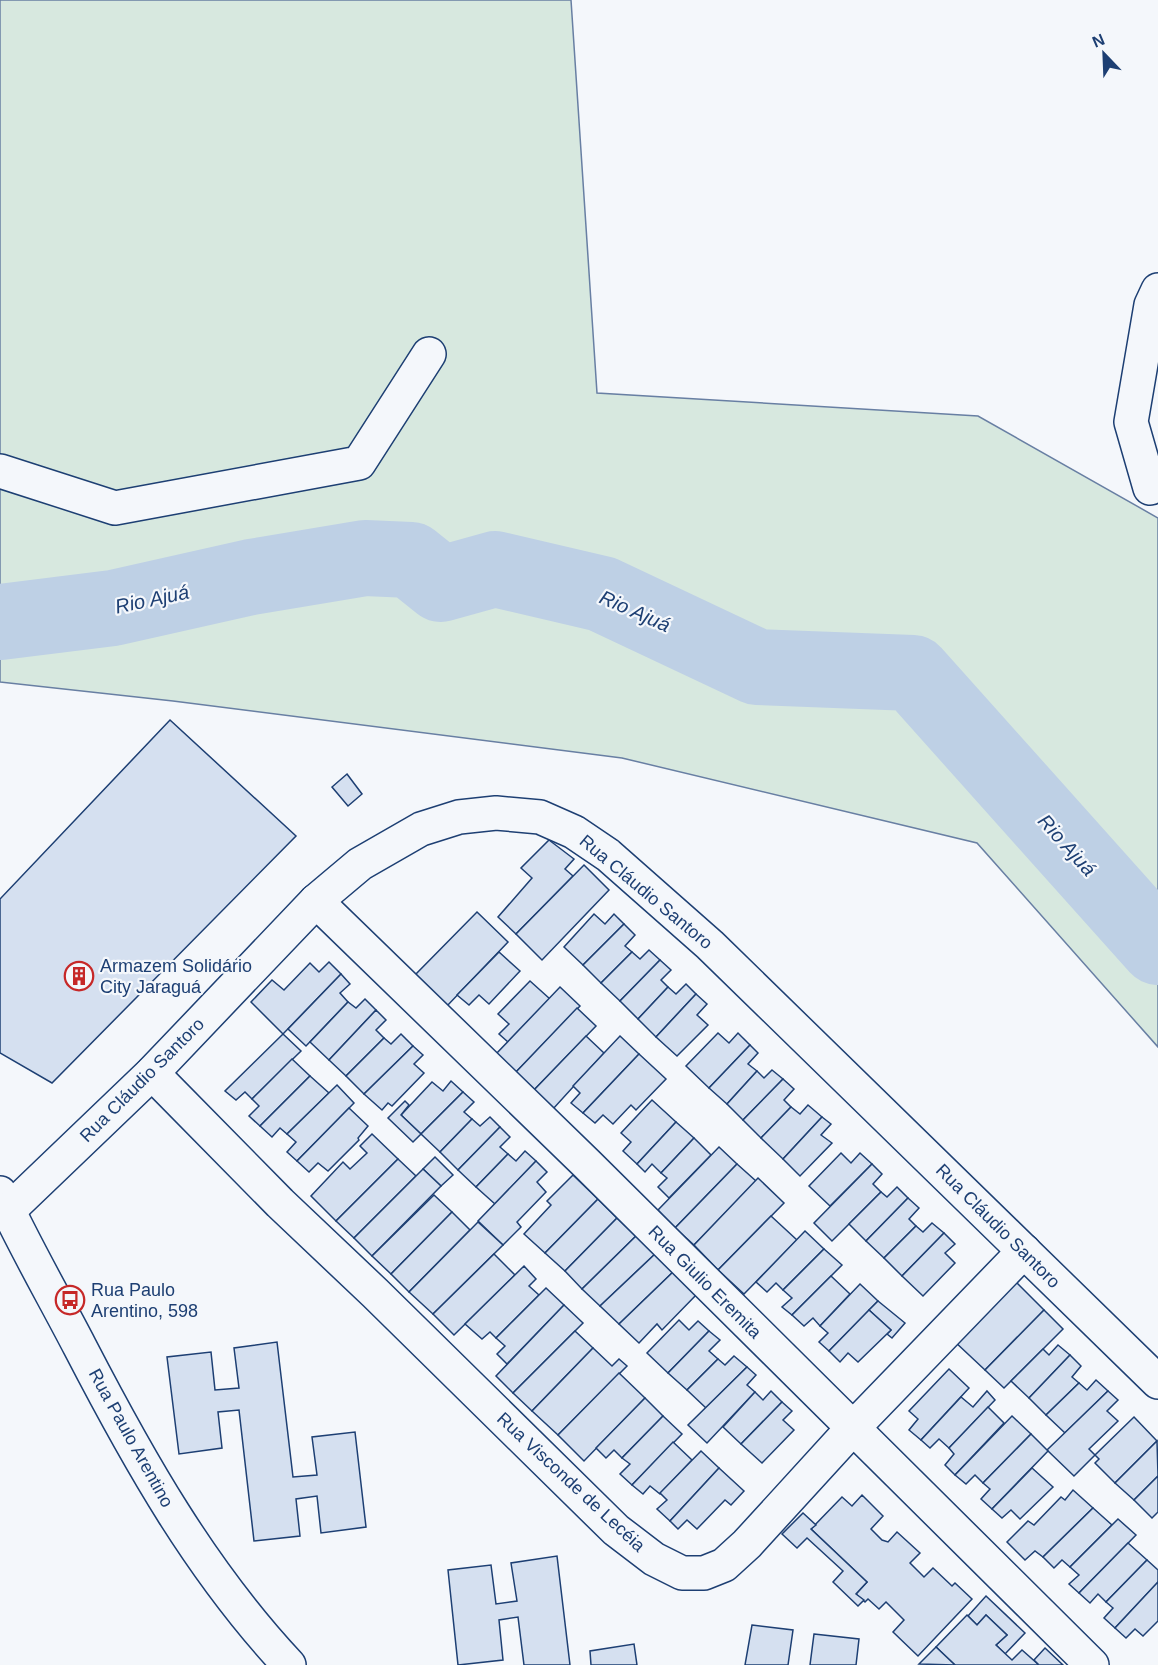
<svg xmlns="http://www.w3.org/2000/svg" width="1158" height="1665" font-family="Arial,sans-serif">
<style>
.green{fill:#d7e8df;stroke:#687fa3;stroke-width:1.5}
.lines{fill:none;stroke-linecap:round;stroke-linejoin:round}
.river{stroke:#bed0e5;stroke-width:76}
.building{fill:#d5e0f0;stroke:#1d3f73;stroke-width:1.5}
.minor-casing{stroke:#1d3f73;stroke-width:36}
.minor{stroke:#f4f7fb;stroke-width:33}
.labels{text-anchor:middle;dominant-baseline:central;stroke-width:4.5;stroke-linejoin:round;paint-order:stroke}
.street-label{font-size:18px;fill:#1d3f73;stroke:#f4f7fb}
.poi-label{font-size:18px;fill:#1d3f73;stroke:#f4f7fb;text-anchor:start}
.water-label{font-size:20px;font-style:italic;fill:#1d3f73;stroke:#f4f7fb}
</style>
<rect width="100%" height="100%" fill="#f4f7fb"/>
<polygon class="green" points="0,0 571,0 597,393 978,416 1158,518 1158,1047 977,843 622,758 173,701 0,682"/>
<g class="lines">
<polyline class="river" points="0,622 113,608 251,577 365,558 411,560 441,584 495,569 602,594 757,667 913,673 1158,947"/>
</g>
<g class="building">
<polygon points="170,720 296,836 52,1083 0,1053 0,899"/>
<polygon points="347,774 362,794 348,806 332,787"/>
<polygon points="549,840 574,859 565,869 573,876 516,934 498,917 532,878 521,868"/>
<polygon points="584,865 609,890 542,960 516,934"/>
<polygon points="477,912 508,942 447,1006 415,975"/>
<polygon points="594,914 605,924 614,914 624,924 583,965 564,947"/>
<polygon points="624,924 635,935 625,946 632,952 601,983 583,965"/>
<polygon points="649,950 660,960 620,1001 601,983 632,952 640,959"/>
<polygon points="499,952 520,971 489,1004 479,995 469,1005 457,995"/>
<polygon points="660,960 671,970 661,980 668,987 638,1019 620,1001"/>
<polygon points="329,962 341,974 283,1034 251,1002 272,980 284,990 310,963 319,972"/>
<polygon points="341,974 350,984 340,993 348,1002 306,1046 288,1029"/>
<polygon points="530,981 550,999 508,1042 499,1034 509,1024 498,1014"/>
<polygon points="686,984 696,994 656,1037 638,1019 668,987 676,994"/>
<polygon points="560,987 580,1006 516,1072 496,1054"/>
<polygon points="696,994 707,1004 697,1015 708,1025 677,1056 656,1037"/>
<polygon points="365,999 376,1010 329,1060 310,1042 348,1002 356,1008"/>
<polygon points="577,1008 596,1026 534,1090 516,1072"/>
<polygon points="376,1010 386,1020 376,1030 384,1038 346,1076 329,1060"/>
<polygon points="718,1033 729,1043 738,1033 750,1045 709,1088 686,1066"/>
<polygon points="283,1034 301,1051 252,1099 245,1092 236,1100 225,1091"/>
<polygon points="401,1034 413,1046 364,1094 346,1076 384,1038 391,1044"/>
<polygon points="586,1036 604,1053 553,1109 534,1090"/>
<polygon points="620,1036 639,1054 583,1113 571,1103 580,1093 573,1086"/>
<polygon points="750,1045 758,1053 748,1064 757,1071 727,1104 709,1088"/>
<polygon points="413,1046 423,1055 414,1064 424,1073 392,1106 388,1103 382,1110 364,1094"/>
<polygon points="639,1054 666,1079 636,1110 631,1105 613,1124 603,1115 595,1123 583,1113"/>
<polygon points="292,1059 310,1076 260,1126 249,1116 259,1106 252,1099"/>
<polygon points="772,1070 783,1079 743,1120 727,1104 757,1071 764,1078"/>
<polygon points="310,1076 329,1093 287,1134 280,1128 272,1137 260,1126"/>
<polygon points="783,1079 794,1089 784,1100 791,1107 761,1138 743,1120"/>
<polygon points="451,1081 463,1092 421,1134 401,1115 432,1082 443,1091"/>
<polygon points="337,1085 354,1103 297,1161 287,1152 296,1142 287,1134"/>
<polygon points="463,1092 474,1102 464,1112 472,1119 440,1152 421,1134"/>
<polygon points="652,1100 676,1122 637,1164 623,1151 631,1142 621,1133"/>
<polygon points="405,1101 409,1105 401,1115 421,1134 413,1142 388,1118"/>
<polygon points="808,1105 822,1117 783,1159 761,1138 791,1107 800,1114"/>
<polygon points="349,1108 368,1126 358,1138 359,1140 328,1171 318,1163 309,1172 297,1161"/>
<polygon points="490,1117 500,1127 458,1170 440,1152 472,1119 480,1126"/>
<polygon points="822,1117 831,1124 821,1135 832,1143 800,1176 783,1159"/>
<polygon points="676,1122 694,1138 661,1173 652,1164 645,1172 637,1164"/>
<polygon points="500,1127 510,1137 500,1147 508,1154 476,1187 458,1170"/>
<polygon points="372,1134 398,1159 336,1221 311,1196 343,1162 350,1169 367,1153 360,1146"/>
<polygon points="694,1138 711,1155 669,1198 658,1187 667,1178 661,1173"/>
<polygon points="719,1147 737,1164 675,1228 658,1210"/>
<polygon points="525,1151 536,1161 495,1204 476,1187 508,1154 516,1161"/>
<polygon points="841,1153 851,1163 860,1153 872,1164 830,1206 809,1186"/>
<polygon points="435,1157 453,1175 441,1186 423,1169"/>
<polygon points="398,1159 416,1176 354,1238 336,1221"/>
<polygon points="536,1161 547,1172 537,1182 546,1192 517,1222 521,1227 503,1245 478,1221"/>
<polygon points="737,1164 756,1181 694,1245 675,1228"/>
<polygon points="872,1164 882,1174 873,1184 881,1192 832,1241 814,1223"/>
<polygon points="423,1169 441,1186 372,1256 354,1238"/>
<polygon points="573,1175 598,1199 545,1253 524,1234 551,1205 547,1201"/>
<polygon points="758,1178 784,1203 718,1270 694,1245"/>
<polygon points="897,1187 908,1198 866,1241 849,1224 881,1192 887,1197"/>
<polygon points="434,1195 452,1212 391,1274 372,1256"/>
<polygon points="908,1198 919,1208 909,1219 916,1226 884,1258 866,1241"/>
<polygon points="598,1199 617,1218 565,1271 545,1253"/>
<polygon points="452,1212 470,1230 409,1292 391,1274"/>
<polygon points="771,1216 797,1240 744,1294 718,1270"/>
<polygon points="617,1218 636,1236 582,1289 565,1271"/>
<polygon points="478,1222 503,1245 433,1314 409,1292"/>
<polygon points="932,1223 944,1233 902,1276 884,1258 916,1226 923,1232"/>
<polygon points="805,1231 824,1249 783,1290 776,1283 767,1292 756,1282"/>
<polygon points="944,1233 955,1244 945,1253 955,1263 923,1296 902,1276"/>
<polygon points="636,1236 655,1254 600,1306 582,1289"/>
<polygon points="824,1249 842,1265 792,1315 782,1307 792,1298 783,1290"/>
<polygon points="494,1254 515,1275 454,1335 433,1314"/>
<polygon points="655,1254 673,1272 619,1324 600,1306"/>
<polygon points="524,1266 536,1279 529,1286 539,1295 496,1338 490,1332 482,1339 465,1324"/>
<polygon points="673,1272 697,1294 662,1330 657,1324 639,1343 619,1324"/>
<polygon points="831,1276 850,1294 820,1326 813,1318 804,1326 792,1315"/>
<polygon points="1013,1279 1044,1310 985,1370 953,1340"/>
<polygon points="860,1284 878,1301 829,1351 819,1342 828,1333 820,1326"/>
<polygon points="546,1288 564,1305 507,1364 497,1354 505,1346 496,1338"/>
<polygon points="878,1301 905,1323 892,1338 887,1334 891,1330 869,1310"/>
<polygon points="564,1305 583,1323 513,1393 496,1376"/>
<polygon points="869,1310 891,1330 858,1362 848,1353 840,1362 829,1351"/>
<polygon points="1044,1310 1063,1329 1004,1388 985,1370"/>
<polygon points="679,1320 689,1330 698,1321 709,1331 668,1373 647,1353"/>
<polygon points="575,1331 593,1348 532,1411 513,1393"/>
<polygon points="709,1331 720,1340 709,1351 718,1359 687,1390 668,1373"/>
<polygon points="277,1342 293,1477 317,1475 312,1437 355,1432 366,1527 321,1533 317,1496 296,1499 300,1536 254,1541 239,1410 218,1412 222,1448 179,1454 167,1357 211,1352 215,1390 239,1388 234,1348"/>
<polygon points="1058,1345 1070,1355 1029,1398 1011,1381 1043,1349 1049,1355"/>
<polygon points="593,1348 612,1366 619,1359 627,1366 558,1435 532,1411"/>
<polygon points="1070,1355 1081,1366 1072,1377 1079,1383 1046,1415 1029,1398"/>
<polygon points="734,1356 747,1367 706,1408 687,1390 718,1359 725,1365"/>
<polygon points="747,1367 756,1375 747,1385 755,1392 707,1443 688,1425"/>
<polygon points="949,1369 969,1388 921,1440 909,1430 918,1419 909,1411"/>
<polygon points="619,1373 645,1398 584,1461 558,1435"/>
<polygon points="1096,1380 1108,1391 1065,1433 1046,1415 1079,1383 1087,1390"/>
<polygon points="771,1391 782,1402 741,1444 723,1427 755,1392 763,1400"/>
<polygon points="987,1391 995,1400 949,1448 939,1439 930,1448 921,1440 961,1397 973,1407"/>
<polygon points="1108,1391 1118,1400 1107,1411 1118,1421 1089,1449 1095,1455 1074,1476 1047,1450"/>
<polygon points="645,1398 663,1416 622,1458 614,1450 606,1458 596,1448"/>
<polygon points="782,1402 792,1411 783,1420 794,1430 762,1463 741,1444"/>
<polygon points="988,1407 1004,1423 955,1475 945,1465 954,1454 949,1448"/>
<polygon points="663,1416 682,1434 632,1485 620,1474 630,1464 622,1458"/>
<polygon points="1012,1416 1031,1434 983,1483 975,1475 966,1484 955,1475"/>
<polygon points="1134,1417 1157,1441 1115,1483 1095,1463 1099,1459 1095,1455"/>
<polygon points="1031,1434 1048,1451 992,1509 981,1499 990,1489 983,1483"/>
<polygon points="1157,1441 1158,1476 1134,1500 1115,1483"/>
<polygon points="673,1442 692,1460 660,1494 650,1486 643,1494 632,1485"/>
<polygon points="701,1451 719,1468 670,1521 657,1509 667,1500 660,1493"/>
<polygon points="719,1468 744,1491 731,1505 725,1500 697,1529 687,1520 678,1529 670,1521"/>
<polygon points="1032,1468 1053,1487 1020,1519 1011,1510 1002,1518 992,1509"/>
<polygon points="1158,1476 1158,1512 1152,1518 1134,1500"/>
<polygon points="1073,1490 1093,1508 1043,1557 1035,1551 1025,1560 1007,1542 1028,1521 1034,1525 1061,1497 1065,1500"/>
<polygon points="862,1495 883,1516 871,1529 882,1540 888,1542 897,1532 920,1553 910,1563 924,1577 933,1568 952,1586 955,1583 972,1599 918,1656 893,1632 904,1620 886,1602 879,1609 868,1599 865,1602 856,1594 867,1582 811,1529 842,1497 852,1506"/>
<polygon points="1093,1508 1112,1525 1070,1567 1062,1560 1054,1568 1043,1557"/>
<polygon points="803,1513 816,1525 811,1529 867,1582 856,1594 864,1600 858,1606 833,1582 843,1571 807,1538 797,1548 782,1534"/>
<polygon points="1118,1519 1136,1535 1079,1593 1069,1584 1079,1575 1070,1567"/>
<polygon points="1128,1543 1147,1560 1106,1602 1098,1594 1090,1603 1079,1593"/>
<polygon points="557,1556 570,1665 524,1665 518,1617 499,1620 503,1660 458,1665 448,1570 491,1565 496,1604 517,1601 511,1563"/>
<polygon points="1147,1560 1158,1570 1158,1582 1115,1628 1104,1618 1113,1608 1106,1602"/>
<polygon points="1158,1582 1158,1621 1143,1636 1135,1629 1126,1638 1115,1628"/>
<polygon points="986,1596 1025,1633 1005,1654 996,1645 1007,1635 986,1615 977,1625 968,1616"/>
<polygon points="967,1615 977,1625 986,1615 1007,1635 996,1645 1012,1660 1022,1650 1039,1665 955,1665 936,1647"/>
<polygon points="752,1625 793,1630 788,1665 745,1665"/>
<polygon points="814,1634 859,1639 856,1665 810,1665"/>
<polygon points="634,1644 637,1665 591,1665 590,1651"/>
<polygon points="936,1647 955,1665 919,1664"/>
<polygon points="1045,1648 1063,1665 1039,1665 1034,1660"/>
</g>
<g class="lines">
<g class="minor-casing">
<g id="minor">
<polyline points="0,471 115,508 359,463 429,354"/>
<polyline points="1150,488 1131,422 1151,305 1158,290"/>
<polyline points="316,901 587,1164 1092,1665"/>
<polyline points="152,1073 280,1203 375,1293 616,1530 654,1559 682,1573 704,1573 724,1565 747,1544 852,1429 1024,1251"/>
<path d="M0 1193C24 1245 53 1295 80 1347 139 1461 201 1571 289 1665"/>
<polyline points="8,1211 152,1073 316,901 360,864 421,829 459,817 496,813 540,817 574,832 608,855 710,945 1158,1382"/>
</g>
</g>
<use href="#minor" class="minor"/>
</g>
<defs>
<g id="building-ring" transform="scale(1.5)"><circle r="9.5" fill="#f4f7fb" stroke="#c62828" stroke-width="1.5"/><path d="M-4-6H4V6H1V3H-1V6H-4ZM-2.5-4.3h1.7v1.8h-1.7ZM.8-4.3h1.7v1.8H.8ZM-2.5-1h1.7V.8h-1.7ZM.8-1h1.7V.8H.8Z" fill="#c62828"/></g>
<g id="bus-ring" transform="scale(1.5)"><circle r="9.5" fill="#f4f7fb" stroke="#c62828" stroke-width="1.5"/><path d="M-5-6H5V4H4V6H2V4H-2V6H-4V4H-5ZM-3.5-4V0h7V-4ZM-3.5 1.2v1.5H-2V1.2ZM2 1.2v1.5H3.5V1.2Z" fill="#c62828"/></g>
</defs>
<g fill-rule="evenodd">
<use href="#building-ring" x="79" y="976"/>
<use href="#bus-ring" x="70" y="1300"/>
</g>
<g class="labels">
<g class="street-label">
<text transform="translate(646 892) rotate(40)">Rua Cláudio Santoro</text>
<text transform="translate(142 1080) rotate(-45)">Rua Cláudio Santoro</text>
<text transform="translate(998 1226) rotate(45)">Rua Cláudio Santoro</text>
<text transform="translate(705 1282) rotate(45)">Rua Giulio Eremita</text>
<text transform="translate(131 1438) rotate(61)">Rua Paulo Arentino</text>
<text transform="translate(571 1482) rotate(43)">Rua Visconde de Lecéia</text>
</g>
<g class="poi-label">
<text x="100" y="966">Armazem Solidário<tspan x="100" dy="21">City Jaraguá</tspan></text>
<text x="91" y="1290">Rua Paulo<tspan x="91" dy="21">Arentino, 598</tspan></text>
</g>
<g class="water-label">
<text transform="translate(152 599) rotate(-12)">Rio Ajuá</text>
<text transform="translate(635 611) rotate(24)">Rio Ajuá</text>
<text transform="translate(1067 845) rotate(48)">Rio Ajuá</text>
</g>
</g>
<g transform="translate(1104 54) rotate(337)" stroke="#f4f7fb" stroke-width="4.5" paint-order="stroke">
<path d="M0-4.5L10 22L0 15L-10 22Z" fill="#1d3f73"/>
<text y="-9" font-size="16" font-weight="bold" text-anchor="middle" fill="#1d3f73">N</text>
</g>
</svg>
